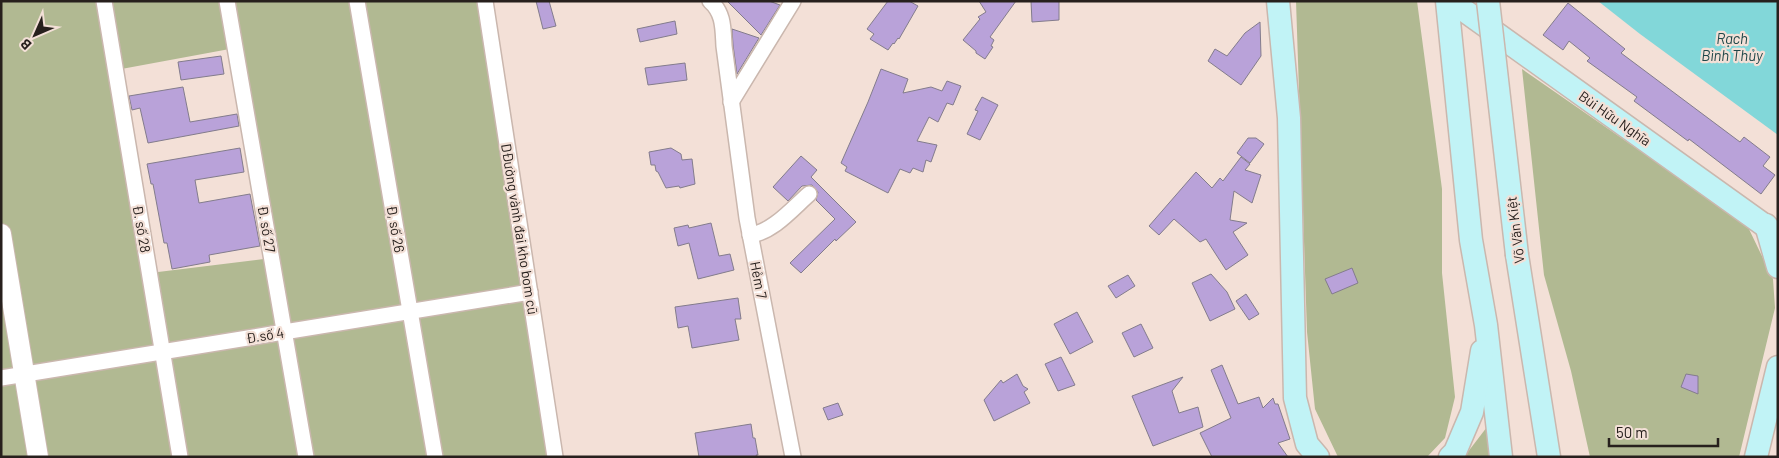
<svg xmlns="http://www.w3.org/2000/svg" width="1779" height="458" font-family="Barlow,sans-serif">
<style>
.green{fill:#b1b992;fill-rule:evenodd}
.water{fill:#82d7d9}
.building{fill:#b9a2d9;stroke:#837c8c}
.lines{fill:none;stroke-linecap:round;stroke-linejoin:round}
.minor-casing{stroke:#cab7ae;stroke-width:18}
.tertiary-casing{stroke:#cab7ae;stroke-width:22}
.secondary-casing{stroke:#cab7ae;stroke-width:25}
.minor{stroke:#fff;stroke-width:15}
.tertiary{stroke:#fff;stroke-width:20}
.secondary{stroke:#c1f3f6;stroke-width:22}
.secondary-bridge-casing{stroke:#cab7ae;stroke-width:25;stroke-linecap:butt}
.secondary-bridge{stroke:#c1f3f6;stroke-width:22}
.labels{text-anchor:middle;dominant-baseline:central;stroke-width:4.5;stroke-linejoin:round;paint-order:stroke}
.street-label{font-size:14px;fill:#27201d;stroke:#f3e0d7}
.water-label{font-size:15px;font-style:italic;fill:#1f4749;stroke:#f3e0d7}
</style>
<rect width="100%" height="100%" fill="#f3e0d7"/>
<g class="green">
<path d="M1 1H485L560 457H1ZM235 48 272 258 150 273 116 70Z"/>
<polygon points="1296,1 1417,1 1442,189 1442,273 1455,397 1445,438 1427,457 1338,457 1315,409 1307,332"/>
<polygon points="1522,69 1747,225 1773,279 1775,308 1739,457 1590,457 1571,371 1544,275"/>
<polygon points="1487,427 1492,457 1464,457"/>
</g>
<polygon class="water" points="1598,1 1778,1 1778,135 1640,34"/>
<g class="building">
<polygon points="536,1 549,1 556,26 543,29"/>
<polygon points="727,1 769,1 780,5 761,35"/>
<polygon points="888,1 909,1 918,6 899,39 898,38 894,44 893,43 888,50 870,39 874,34 867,29"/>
<polygon points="979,1 1016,1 990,37 994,40 991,46 993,47 985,59 976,53 976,51 963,40 980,19 978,17 986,12"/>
<polygon points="1031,1 1059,1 1059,20 1032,22"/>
<polygon points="1568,3 1625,49 1621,53 1740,142 1744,137 1770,157 1763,166 1775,175 1761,194 1689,139 1688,141 1634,101 1637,97 1587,61 1590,58 1569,41 1563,50 1543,35"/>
<polygon points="675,21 677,34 640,42 637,29"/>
<polygon points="1260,22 1261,56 1241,85 1208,61 1215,49 1227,56 1245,33"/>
<polygon points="732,29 759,38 737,74 733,45"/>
<polygon points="221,56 224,74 181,80 178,62"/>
<polygon points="685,63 687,80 648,85 645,68"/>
<polygon points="881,69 908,79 903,93 931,87 942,91 947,81 961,86 953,105 947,103 938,122 929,117 917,141 937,145 931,162 926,160 923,172 913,168 910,173 900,169 888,193 845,171 847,167 841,163 868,102"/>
<polygon points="183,87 190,122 237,114 239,126 148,143 140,108 132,110 129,96"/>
<polygon points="982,97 998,105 980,140 967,134 978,111 975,110"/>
<polygon points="1248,138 1256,138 1264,144 1250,163 1237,153"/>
<polygon points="240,148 244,172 195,180 199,203 250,194 260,246 209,255 210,262 172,269 167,243 164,243 153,184 151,184 147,164"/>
<polygon points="671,148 681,154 682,160 692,159 695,184 680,188 679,186 666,188 658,172 656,171 655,165 651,165 649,152"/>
<polygon points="801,156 817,170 811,177 856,222 836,241 835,239 801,273 790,263 835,219 816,200 818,192 812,185 802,186 788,201 773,187"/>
<polygon points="1241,157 1250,164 1245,170 1261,175 1252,203 1234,191 1230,220 1247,223 1233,232 1248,255 1226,270 1206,239 1200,242 1174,219 1159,235 1149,226 1196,172 1212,188 1220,178 1223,181"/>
<polygon points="711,223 719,256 730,254 734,270 698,279 689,243 678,246 674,228 688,225 689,228"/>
<polygon points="1352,268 1358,283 1332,294 1325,279"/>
<polygon points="1211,274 1227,292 1235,309 1210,321 1192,283"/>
<polygon points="1128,275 1135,286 1116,298 1108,286"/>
<polygon points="1246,294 1259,314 1249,320 1236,301"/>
<polygon points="738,298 741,319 735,319 739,340 692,348 688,326 678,328 675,307"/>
<polygon points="1077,312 1093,342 1070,354 1054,324"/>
<polygon points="1141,324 1153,348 1134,357 1122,333"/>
<polygon points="1061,357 1075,385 1058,391 1045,364"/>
<polygon points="1222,365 1238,404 1259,397 1263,408 1273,398 1275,404 1278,404 1290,439 1278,443 1288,457 1212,457 1200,433 1231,418 1211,370"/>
<polygon points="1017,374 1023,386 1028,389 1024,392 1030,403 994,421 984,400 1001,380 1003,383"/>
<polygon points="1686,374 1698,376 1698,394 1681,387"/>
<polygon points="1183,377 1172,391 1179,413 1198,407 1203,427 1153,446 1132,396"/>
<polygon points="838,403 843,415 828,420 823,408"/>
<polygon points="751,424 753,438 755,438 758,455 756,455 757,457 699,457 695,433"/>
</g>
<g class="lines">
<g class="minor-casing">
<g id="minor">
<polyline points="104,1 180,457"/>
<polyline points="227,1 306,457"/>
<polyline points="357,1 435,457"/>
<polyline points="485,1 555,457"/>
<path d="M710 1C724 13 723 29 724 46L747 218 793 457"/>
<polyline points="731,102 793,1"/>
<path d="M750 235C773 232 792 209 809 194"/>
<polyline points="1,378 530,292"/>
</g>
</g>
<g class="tertiary-casing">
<polyline id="tertiary" points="1,234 38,457"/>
</g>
<g class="secondary-casing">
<g id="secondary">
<polyline points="1278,1 1289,118 1295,398 1307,444 1318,457"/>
<polyline points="1447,1 1471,240 1486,325 1501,457"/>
<polyline points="1451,1 1778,235"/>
<polyline points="1766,225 1778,267"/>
<polyline points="1517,255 1549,457"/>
<polyline points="1450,457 1455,452 1472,412 1482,351"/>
<polyline points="1756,457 1778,367"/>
</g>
</g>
<use href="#minor" class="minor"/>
<use href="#tertiary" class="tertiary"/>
<use href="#secondary" class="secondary"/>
<g class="secondary-bridge-casing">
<polyline id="secondary-bridge" points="1488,1 1517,255"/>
</g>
<use href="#secondary-bridge" class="secondary-bridge"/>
</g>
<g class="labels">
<g class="street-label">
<text transform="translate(1615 118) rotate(35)">Bùi Hữu Nghĩa</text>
<text transform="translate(142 229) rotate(80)">Đ. số 28</text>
<text transform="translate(267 229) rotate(80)">Đ. số 27</text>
<text transform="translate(396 229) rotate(80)">Đ, số 26</text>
<text transform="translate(520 229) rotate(81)">DĐường vành đai kho bom cũ</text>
<text transform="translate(1515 230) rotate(-97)">Võ Văn Kiệt</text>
<text transform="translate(759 280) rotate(79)">Hẻm 7</text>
<text transform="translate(265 335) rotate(-9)">Đ.số 4</text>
</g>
<g class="water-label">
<text x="1732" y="38">Rạch<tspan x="1732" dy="17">Bình Thủy</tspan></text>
</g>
</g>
<rect width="1779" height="458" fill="none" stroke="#27201d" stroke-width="5"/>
<g transform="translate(35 35) rotate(225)" stroke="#f3e0d7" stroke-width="4" paint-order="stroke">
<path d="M0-4L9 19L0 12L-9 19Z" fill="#27201d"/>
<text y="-8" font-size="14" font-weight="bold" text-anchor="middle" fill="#27201d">B</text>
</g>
<path d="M1609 438v8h109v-8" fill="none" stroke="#27201d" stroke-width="2.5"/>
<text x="1616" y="438" font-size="15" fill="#27201d" stroke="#f3e0d7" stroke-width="4" paint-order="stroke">50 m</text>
</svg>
